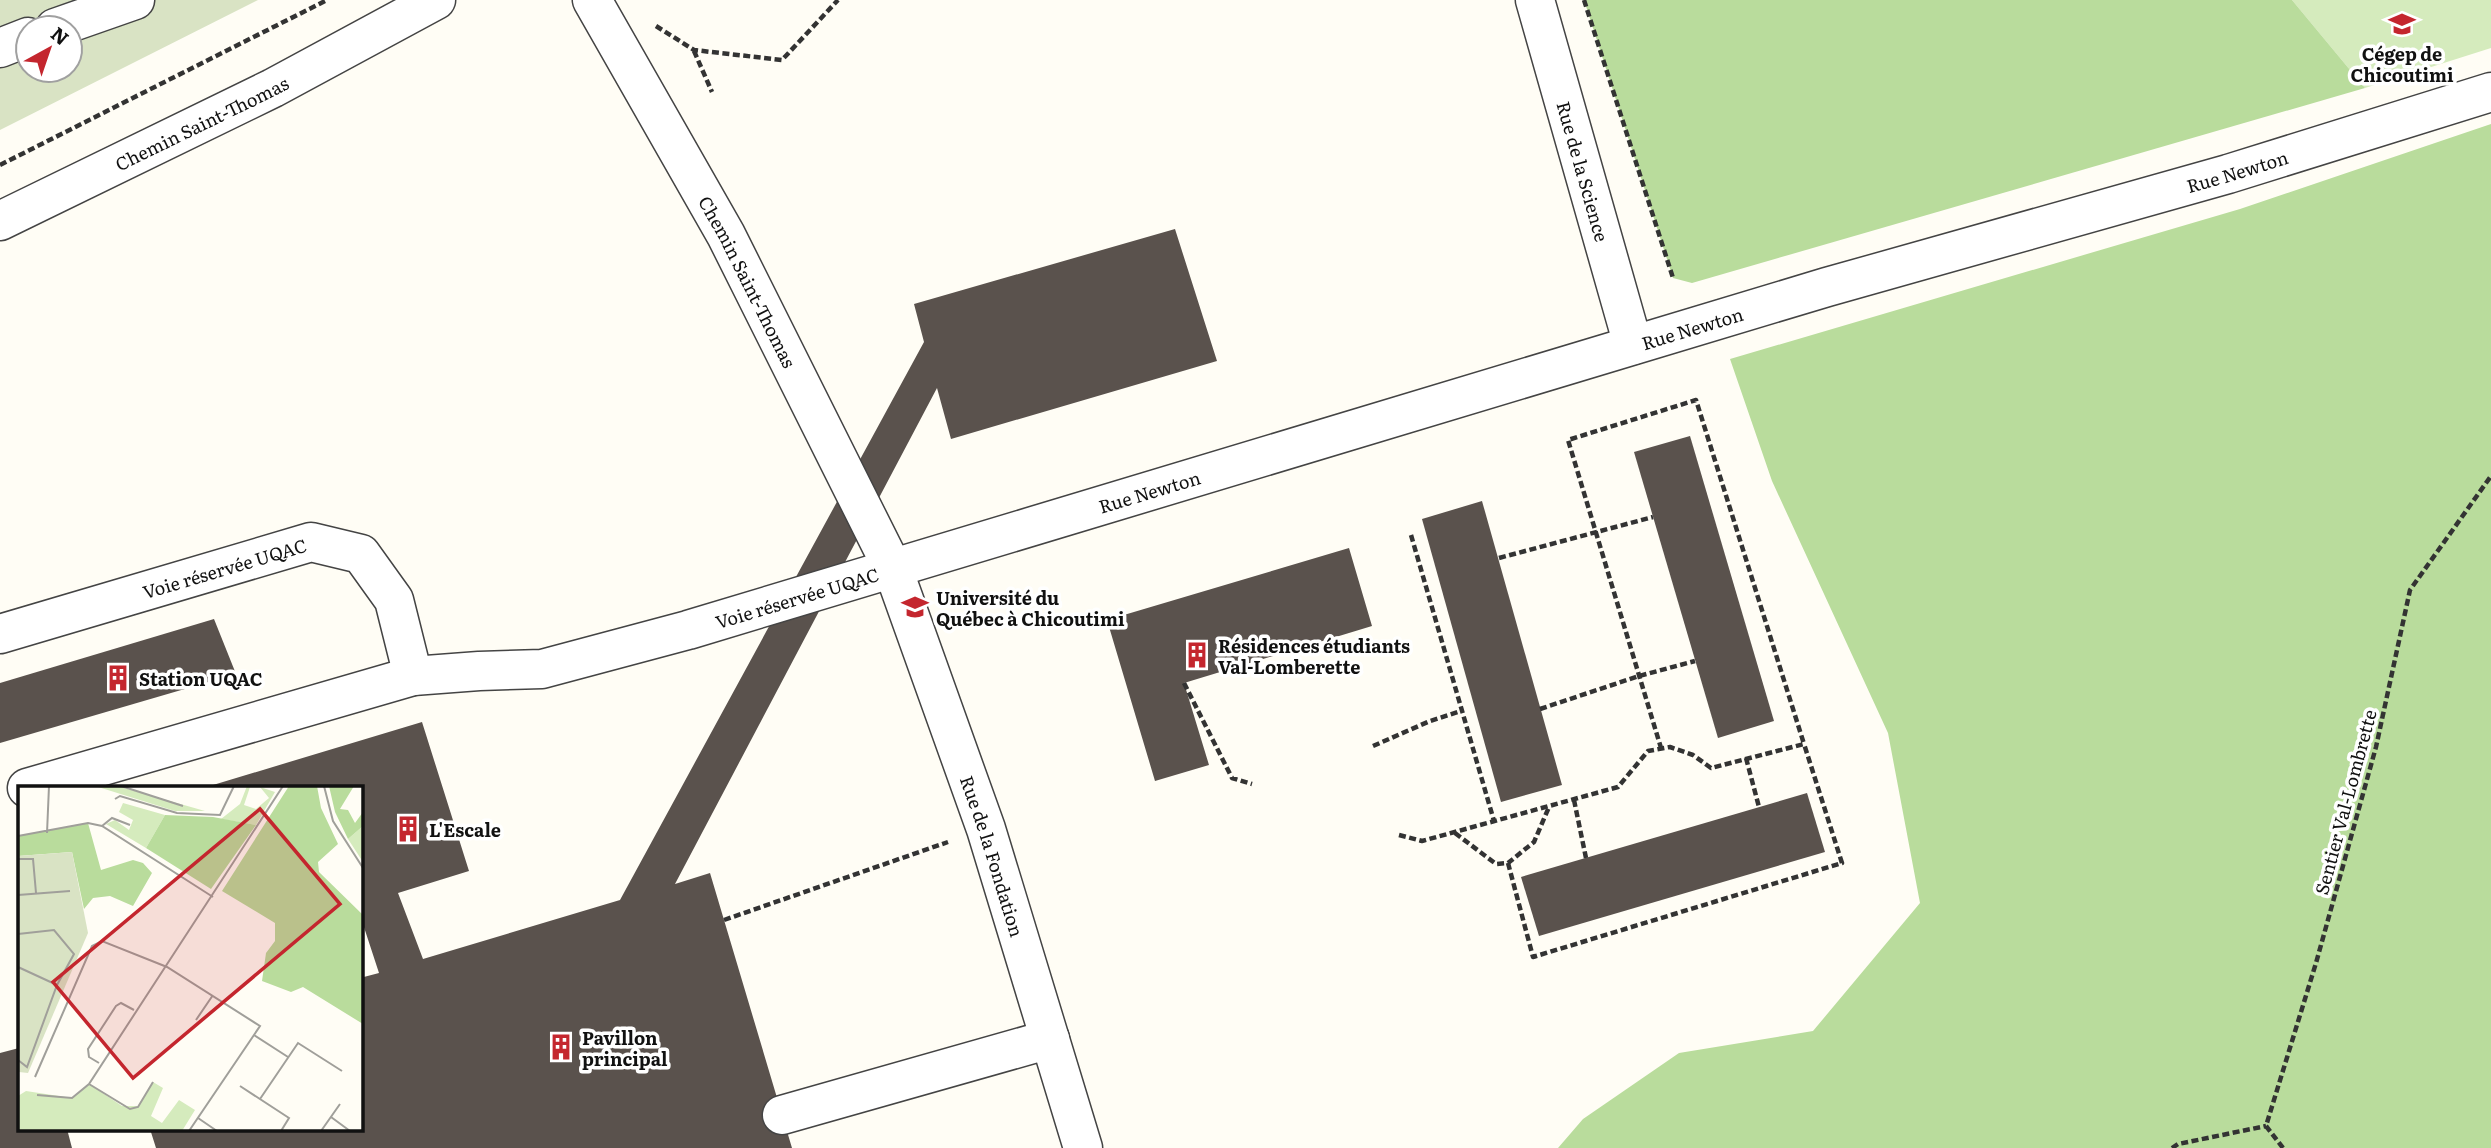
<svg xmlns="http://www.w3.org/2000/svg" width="2491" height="1148" font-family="Literata,serif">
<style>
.green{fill:#d5ebbd}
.forest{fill:#b9dc9c}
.cemetery{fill:#d9e3c4;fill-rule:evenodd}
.building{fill:#5a524d}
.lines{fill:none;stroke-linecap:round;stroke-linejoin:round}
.minor-casing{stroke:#444;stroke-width:41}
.path{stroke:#333;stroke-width:4.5;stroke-dasharray:7 3.5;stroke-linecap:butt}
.minor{stroke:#fff;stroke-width:38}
.labels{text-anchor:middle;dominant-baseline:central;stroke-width:7;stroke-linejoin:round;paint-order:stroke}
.poi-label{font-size:18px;font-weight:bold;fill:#111;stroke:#fff;text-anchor:start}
.street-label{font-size:18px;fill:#111;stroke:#fff}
.inset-road{fill:none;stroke:#a09f9a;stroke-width:2}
.view{fill:#c4262e;fill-opacity:0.15;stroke:#c4262e;stroke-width:3.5}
.inset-edge{fill:none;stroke:#111;stroke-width:3.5}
</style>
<rect width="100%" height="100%" fill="#fffdf5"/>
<polygon class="green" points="2292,0 2491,0 2491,48 2365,88"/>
<g class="forest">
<polygon points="1584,0 2292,0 2365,88 1692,283 1673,278"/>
<polygon points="2491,124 2491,1148 1558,1148 1583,1119 1679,1053 1813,1031 1920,903 1888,733 1772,481 1730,359 2240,209"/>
</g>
<path class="cemetery" d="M0 0H258L0 130ZM28 28H70V70H28Z"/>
<g class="building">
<polygon points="1175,229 1217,361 951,439 937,388 675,884 710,873 792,1148 156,1148 150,1129 360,1129 360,978 379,973 360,915 360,788 214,788 213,785 422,722 469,871 398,893 423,959 620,900 924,342 914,304"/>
<polygon points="1690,436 1774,721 1718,738 1634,452"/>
<polygon points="1482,501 1562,785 1501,802 1422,519"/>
<polygon points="1349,548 1372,626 1184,683 1209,765 1155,781 1107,620"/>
<polygon points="214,619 236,674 0,743 0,683"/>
<polygon points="1807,793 1825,852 1539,936 1521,877"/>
<polygon points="19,1048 19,1129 67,1129 72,1148 0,1148 0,1053"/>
</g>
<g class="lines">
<g class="minor-casing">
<g id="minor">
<path id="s1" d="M592 0 726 235 893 569 986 829 1083 1148"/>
<path id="s2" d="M1535 0 1633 345"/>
<polyline points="55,28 135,0"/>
<polyline points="0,48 28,37"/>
<path id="s3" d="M0 221 273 88 436 0"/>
<path id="s4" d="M0 634 311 542 361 554 394 600 413 676"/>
<path id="s5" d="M27 788 413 676 479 671 542 669 688 630 1827 287 2228 174 2491 92"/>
<polyline points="782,1115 1050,1039"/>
</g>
</g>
<g class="path">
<polyline points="1584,0 1673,278"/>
<polyline points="656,26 694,50 782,60 838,0"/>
<polyline points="694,51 712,92"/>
<polyline points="0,165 327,0"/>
<polyline points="1411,535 1494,821"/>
<polyline points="1499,558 1653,517"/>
<polyline points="1184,683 1232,778 1252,784"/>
<polyline points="1540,709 1639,676 1695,661"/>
<polyline points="1373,746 1430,721 1461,711"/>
<polyline points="1746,758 1759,807"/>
<polyline points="1574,800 1586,858"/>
<polyline points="1455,833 1496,864 1508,863 1534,842 1549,807"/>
<polyline points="1399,835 1422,841 1618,787 1648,751 1670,747 1693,755 1711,768 1804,744 1696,400 1568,440 1661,748"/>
<polyline points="1508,863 1533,957 1842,863 1804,744"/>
<polyline points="724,920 948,842"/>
<polyline points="2172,1148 2178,1144 2266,1126"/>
<polyline points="2283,1148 2266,1126 2316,963 2376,747 2410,590 2491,476"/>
</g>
<use href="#minor" class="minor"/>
</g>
<defs>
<g id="university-bare" transform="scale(2.1)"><path d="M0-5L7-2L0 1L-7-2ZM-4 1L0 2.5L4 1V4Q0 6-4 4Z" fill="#c4262e" stroke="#fff" stroke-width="2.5" paint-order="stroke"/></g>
<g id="building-bare" transform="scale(2.1)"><path d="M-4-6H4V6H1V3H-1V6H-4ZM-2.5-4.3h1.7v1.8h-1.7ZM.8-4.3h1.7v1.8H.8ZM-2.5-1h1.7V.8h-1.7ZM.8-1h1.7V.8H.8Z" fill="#c4262e" stroke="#fff" stroke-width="2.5" paint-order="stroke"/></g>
</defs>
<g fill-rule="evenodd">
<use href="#university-bare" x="2402" y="24"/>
<use href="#university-bare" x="915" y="607"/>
<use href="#building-bare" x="1197" y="655"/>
<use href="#building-bare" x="118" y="678"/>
<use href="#building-bare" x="408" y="829"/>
<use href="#building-bare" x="561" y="1047"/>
</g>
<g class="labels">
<g class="poi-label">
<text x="2402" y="53" text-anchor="middle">Cégep de<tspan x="2402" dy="21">Chicoutimi</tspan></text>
<text x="936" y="597">Université du<tspan x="936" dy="21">Québec à Chicoutimi</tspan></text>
<text x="1218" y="645">Résidences étudiants<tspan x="1218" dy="21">Val-Lomberette</tspan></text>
<text x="139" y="678">Station UQAC</text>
<text x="429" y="829">L'Escale</text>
<text x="582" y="1037">Pavillon<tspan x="582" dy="21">principal</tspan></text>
</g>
<g class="street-label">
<text stroke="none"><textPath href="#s3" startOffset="224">Chemin Saint-Thomas</textPath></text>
<text stroke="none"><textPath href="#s5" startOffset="2298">Rue Newton</textPath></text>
<text stroke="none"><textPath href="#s2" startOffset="178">Rue de la Science</textPath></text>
<text stroke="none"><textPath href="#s1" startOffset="322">Chemin Saint-Thomas</textPath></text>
<text stroke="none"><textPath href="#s5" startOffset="1731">Rue Newton</textPath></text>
<text stroke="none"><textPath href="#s5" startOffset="1164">Rue Newton</textPath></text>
<text stroke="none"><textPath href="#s4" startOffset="234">Voie réservée UQAC</textPath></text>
<text stroke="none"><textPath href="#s5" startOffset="796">Voie réservée UQAC</textPath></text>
<text transform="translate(2345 802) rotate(-75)">Sentier Val-Lombrette</text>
<text stroke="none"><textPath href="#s1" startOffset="948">Rue de la Fondation</textPath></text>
</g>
</g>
<g transform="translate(18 786)">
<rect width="345" height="345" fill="#fffdf5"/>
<path d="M77 0H99L187 25H157ZM229 0H238L232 1 226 19 238 23 251 12 242 1 257 6 238 39 203 33 222 18ZM105 17 147 29 128 62 88 38 97 34 111 44 115 34 101 26ZM345 40V76L330 53ZM135 296 145 302 133 330 144 337 161 314 177 324 164 345H0V310L8 305 54 312 71 298 104 320H120Z" fill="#d5ebbd"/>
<path d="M271 0H299L303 22 320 58 300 76 301 86 345 129V238L285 201 273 206 244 195 248 167 257 155V137L204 105ZM311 0H336L322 23 330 24 337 37 345 26V40L330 53 317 26ZM147 29 195 31 238 39 193 103 128 62ZM70 37 83 84 115 74 125 77 134 87 115 120 92 110 75 112 66 123 54 66 0 70V50Z" fill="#b9dc9c"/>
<path d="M54 66 70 147 10 287 1 286 0 70Z" fill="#d9e3c4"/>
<path class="inset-road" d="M103 0 165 20M306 0 315 35 345 82M97 13 102 10 159 27 202 29 216 0M84 40 94 32 112 39M29 47 31 0M0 50 70 37 84 40 195 111M0 73H15L18 107M0 109 52 105M0 148 36 144 56 168 39 199 9 281 0 274M0 181 39 199M178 234 195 209M236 249 270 271M81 277 71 271 70 263 98 220 103 217 116 224M17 291 74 160 84 155 149 181 242 240 171 345M71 298 112 323 120 321 135 296M222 300 271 332 263 345M19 309 54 312 71 298 265 0M242 313 280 257 324 285M313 331 332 345M180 332 199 345M303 345 322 318"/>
<path class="view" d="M242 23 322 118 115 292 35 196Z"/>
<rect width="345" height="345" class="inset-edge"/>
</g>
<g transform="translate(49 49) rotate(40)"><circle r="33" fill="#ffffff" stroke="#a0a0a0" stroke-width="2"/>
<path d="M0-5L12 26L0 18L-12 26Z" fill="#c4262e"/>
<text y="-10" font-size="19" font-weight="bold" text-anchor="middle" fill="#111111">N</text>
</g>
</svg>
